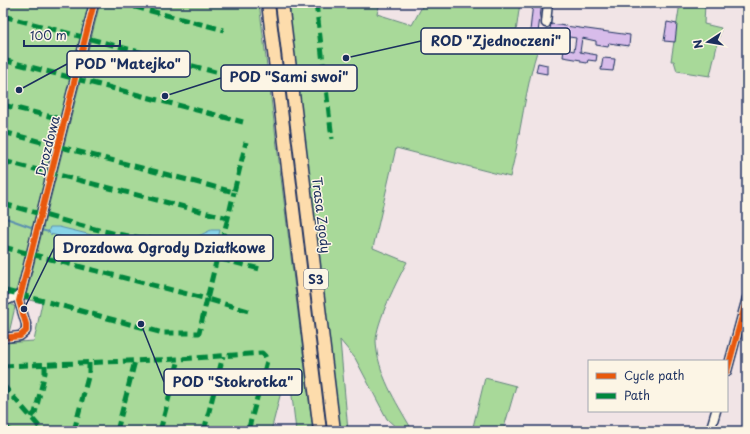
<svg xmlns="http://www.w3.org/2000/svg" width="750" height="434" font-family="'Playpen Sans',sans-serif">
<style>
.green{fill:#a8d999;stroke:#62847c}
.water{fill:#87d3e7;stroke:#5c91b0}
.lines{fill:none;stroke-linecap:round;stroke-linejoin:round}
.stream{stroke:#5c91b0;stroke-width:2}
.building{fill:#d8bcea;stroke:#1b2f5e}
.minor-casing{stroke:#1b2f5e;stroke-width:11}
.highway-casing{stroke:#1b2f5e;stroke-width:15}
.minor{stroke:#fcf5e5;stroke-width:8}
.highway{stroke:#fddcac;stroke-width:12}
.quiet{stroke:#00873e;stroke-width:5;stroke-dasharray:10 5;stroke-linecap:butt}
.cycleway-casing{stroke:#fcf5e5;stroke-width:8}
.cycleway{stroke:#e8590c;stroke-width:6}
.labels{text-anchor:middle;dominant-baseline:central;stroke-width:3;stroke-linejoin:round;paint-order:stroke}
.shield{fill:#fcf5e5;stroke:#5e6a86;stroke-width:1}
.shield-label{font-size:12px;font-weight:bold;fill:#1b2f5e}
.street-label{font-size:13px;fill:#1b2f5e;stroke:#fcf5e5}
.leader{fill:none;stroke:#1b2f5e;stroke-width:1.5}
.callout-dot{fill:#1b2f5e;stroke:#fcf5e5;stroke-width:1.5}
.callout{fill:#fcf5e5;stroke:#1b2f5e;stroke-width:1.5}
.callout-label{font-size:14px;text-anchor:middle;font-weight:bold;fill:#1b2f5e}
</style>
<rect width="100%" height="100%" fill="#f1e4e6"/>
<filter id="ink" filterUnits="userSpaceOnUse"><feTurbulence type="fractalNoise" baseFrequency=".025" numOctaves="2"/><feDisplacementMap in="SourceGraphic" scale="8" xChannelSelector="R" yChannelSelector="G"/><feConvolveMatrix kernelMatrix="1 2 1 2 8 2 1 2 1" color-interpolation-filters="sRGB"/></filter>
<g filter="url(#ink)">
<g class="green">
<polygon points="3,3 89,3 17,292 5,297 3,297"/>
<polygon points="100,3 259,3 313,431 296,431 291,387 282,388 271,431 3,431 3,343 34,341 42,303 25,299"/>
<polygon points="272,3 278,3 330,431 324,431"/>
<path d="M288 3H380L377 14 412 25 424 3H520L515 39 517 47 524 48 539 45C525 88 521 133 510 177L396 148 373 248 407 262C398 279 376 322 376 341 377 373 396 402 411 428L408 431 399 430 387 419 355 358 340 340 348 431H340Z"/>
<polygon points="680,3 705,3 704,24 721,28 710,76 677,71 674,61 671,61"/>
<polygon points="10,303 15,307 9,333 3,336 5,309 3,305"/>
<polygon points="485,378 516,386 503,431 472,431"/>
</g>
<polygon class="water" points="50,227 59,227 104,238 141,242 165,242 192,239 211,230 220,230 215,250 212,252 204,248 162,252 123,250 50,234 48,232"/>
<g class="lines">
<g class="stream">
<polyline points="3,217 31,227"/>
<polyline points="41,230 49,232"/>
</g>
</g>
<g class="building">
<polygon points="533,3 542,3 538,32 530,31"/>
<polygon points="667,22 677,24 675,42 664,41"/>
<polygon points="551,24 630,35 629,46 609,43 608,47 596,45 596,41 582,38 580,52 597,55 596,61 588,60 587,63 581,62 581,60 563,57 564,49 574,51 576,38 549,34"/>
<polygon points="603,58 615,59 613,71 601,70"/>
<polygon points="538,63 547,65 547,74 536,72"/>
</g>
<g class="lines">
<g class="minor-casing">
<g id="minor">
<polyline points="546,23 548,3"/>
<polyline points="3,302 21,294"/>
<polyline points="3,338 20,336 26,331 26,324 19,301 94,3"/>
<polyline points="727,371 747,298"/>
<polyline points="710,431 716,411"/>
</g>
</g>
<g class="highway-casing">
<g id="highway">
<polyline points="268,3 320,431"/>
<polyline points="282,3 334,431"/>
</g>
</g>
<use href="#minor" class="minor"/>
<use href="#highway" class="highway"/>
<g class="quiet">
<polyline points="120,3 224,30"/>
<polyline points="316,3 332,139"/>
<polyline points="3,16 223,74"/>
<polyline points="3,60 243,122"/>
<polyline points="3,105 65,120"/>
<polyline points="3,132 234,192 246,142"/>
<polyline points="3,161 228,218 234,192"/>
<path d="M3 204C54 216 106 237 159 239"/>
<polyline points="228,218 217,258 260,269"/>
<polyline points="3,247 207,299 199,333 163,333 3,290"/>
<polyline points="217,258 207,299 252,312"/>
<polyline points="3,366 179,359 262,353 265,356 267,361 248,431"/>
<polyline points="3,385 43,431"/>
<polyline points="31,417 35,413 45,373 45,365"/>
<polyline points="3,423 10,431"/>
<polyline points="74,431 89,373 89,363"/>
<polyline points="117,431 135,361"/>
<polyline points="160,431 179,359"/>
<polyline points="204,431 223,356"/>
</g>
<g class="cycleway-casing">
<g id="cycleway">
<polyline points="3,338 20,336 26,331 26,324 19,301 94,3"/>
<polyline points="727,371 747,298"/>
</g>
</g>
<use href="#cycleway" class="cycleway"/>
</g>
</g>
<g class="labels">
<rect class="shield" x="304" y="269" width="24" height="20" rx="3"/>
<g class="shield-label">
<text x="316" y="279">S3</text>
</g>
<g class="street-label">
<text transform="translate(47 146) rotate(-76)">Drozdowa</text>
<text transform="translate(322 215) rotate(83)">Trasa Zgody</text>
</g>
</g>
<path class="leader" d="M346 58L421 41M19 90L67 64M165 96L221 78M24 309L54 248M141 324L164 382"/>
<g class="callout-dot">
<circle cx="346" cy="58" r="4"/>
<circle cx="19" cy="90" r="4"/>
<circle cx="165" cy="96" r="4"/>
<circle cx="24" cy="309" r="4"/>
<circle cx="141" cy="324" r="4"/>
</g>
<g class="callout">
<rect x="421" y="28" width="149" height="26" rx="4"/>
<rect x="67" y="51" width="123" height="26" rx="4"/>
<rect x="221" y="65" width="136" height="26" rx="4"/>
<rect x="54" y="235" width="219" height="26" rx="4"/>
<rect x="164" y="369" width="138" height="26" rx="4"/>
</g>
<g class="callout-label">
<text x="496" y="46">ROD "Zjednoczeni"</text>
<text x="128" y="69">POD "Matejko"</text>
<text x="289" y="82">POD "Sami swoi"</text>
<text x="164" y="253">Drozdowa Ogrody Działkowe</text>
<text x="233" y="387">POD "Stokrotka"</text>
</g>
<rect width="750" height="434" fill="none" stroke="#fcf5e5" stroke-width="16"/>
<rect x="8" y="8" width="734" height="418" fill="none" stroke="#1b2f5e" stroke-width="1.5" filter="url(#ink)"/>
<rect x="588" y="360" width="140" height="52" fill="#fcf5e5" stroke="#a2a6af"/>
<rect x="596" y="373" width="20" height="6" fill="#e8590c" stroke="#a2a6af"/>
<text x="624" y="380" font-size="12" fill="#1b2f5e">Cycle path</text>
<rect x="596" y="393" width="20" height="6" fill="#00873e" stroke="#a2a6af"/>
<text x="624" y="400" font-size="12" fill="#1b2f5e">Path</text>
<g transform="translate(708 42) rotate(258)" stroke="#fcf5e5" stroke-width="3" paint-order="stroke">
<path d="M0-3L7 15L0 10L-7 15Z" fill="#1b2f5e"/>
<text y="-6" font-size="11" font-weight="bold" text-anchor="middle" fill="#1b2f5e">N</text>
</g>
<path d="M24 40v6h96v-6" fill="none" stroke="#1b2f5e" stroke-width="2"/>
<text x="30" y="40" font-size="12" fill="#1b2f5e" stroke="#fcf5e5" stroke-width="3" paint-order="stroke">100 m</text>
</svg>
